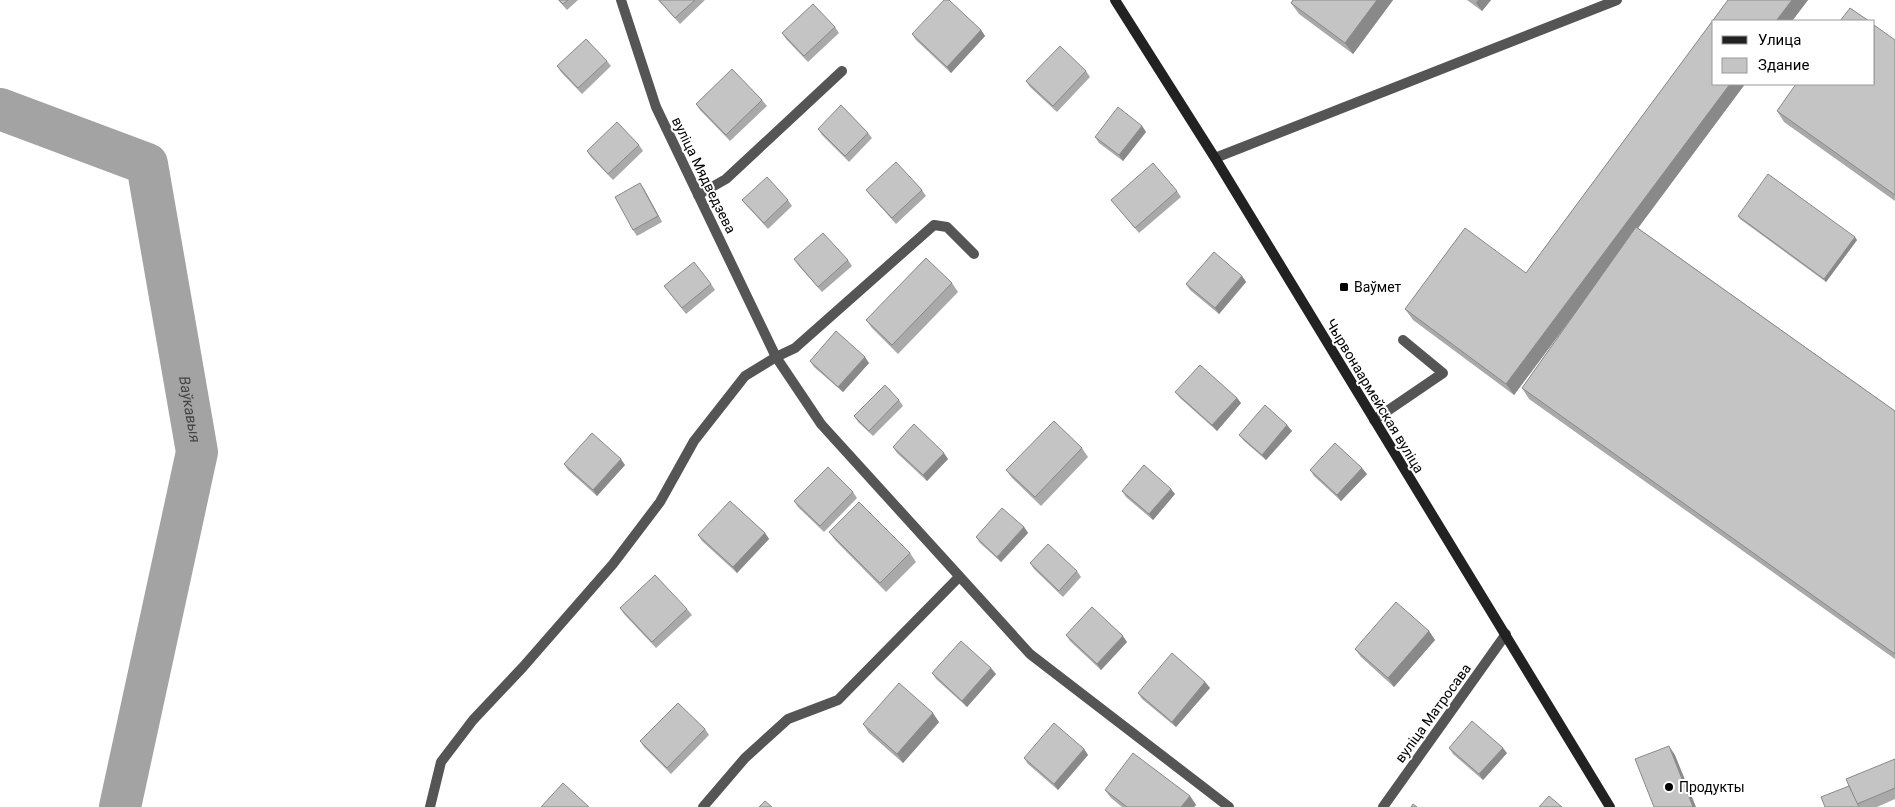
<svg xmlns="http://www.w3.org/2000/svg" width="1895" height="807" font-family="Roboto,sans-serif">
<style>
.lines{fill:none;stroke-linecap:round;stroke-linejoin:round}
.river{stroke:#a3a3a3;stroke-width:42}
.lane{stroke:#555;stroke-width:10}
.street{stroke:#555;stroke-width:10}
.secondary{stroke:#222;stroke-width:10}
.wall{fill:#a9a9a9}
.shaded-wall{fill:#898989}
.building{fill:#c4c4c4;stroke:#898989}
.poi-dot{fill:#000;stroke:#fff;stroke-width:2}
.labels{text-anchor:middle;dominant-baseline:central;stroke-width:4;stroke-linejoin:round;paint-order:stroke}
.street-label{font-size:14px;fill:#000;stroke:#fff}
.poi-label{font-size:14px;fill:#000;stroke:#fff;text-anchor:start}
.water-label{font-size:15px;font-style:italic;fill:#444;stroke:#fff}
</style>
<rect width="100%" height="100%" fill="#fff"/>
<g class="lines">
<path class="river" id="s1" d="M0 109 147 164 197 452 120 807"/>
<g class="lane">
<polyline points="1215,158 1617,0"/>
<polyline points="698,195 726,179 842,71"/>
<polyline points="776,357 795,348 934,225 947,227 974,254"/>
<polyline points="1374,420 1443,373 1403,340"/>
<polyline points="703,807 745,758 788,719 838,700 959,577"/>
</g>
<g class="street">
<polyline points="621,0 656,107 776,357 821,424 1030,654 1229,807"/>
<polyline points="430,807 441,762 473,720 523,667 613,564 660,502 694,441 745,376 776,357"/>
<polyline points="1383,807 1506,634"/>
</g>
<polyline class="secondary" points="1115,0 1215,158 1610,807"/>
</g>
<g class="wall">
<polygon points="558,0 578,0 567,10"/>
<polygon points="658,0 705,0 680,24"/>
<polygon points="1293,0 1393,0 1353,54 1299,14 1291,3"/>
<polygon points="1467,0 1491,0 1482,11"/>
<polygon points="1728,0 1808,0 1792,21 1714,21 1714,84 1745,84 1638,228 1895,411 1895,659 1529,399 1522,388 1577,311 1514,395 1413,320 1405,309 1526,273"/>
<polygon points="835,27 839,33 808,62 786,39 782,33"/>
<polygon points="981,30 985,36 951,73 916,40 912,34"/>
<polygon points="1895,40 1895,201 1784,122 1777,111"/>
<polygon points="607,61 611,66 582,94 561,72 557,66"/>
<polygon points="1086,71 1090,77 1057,112 1030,87 1026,81"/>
<polygon points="762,100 767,106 730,141 700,110 696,104"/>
<polygon points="1142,126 1146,132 1123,161 1099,143 1095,137"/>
<polygon points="818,129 868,133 872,138 849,162 822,135"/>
<polygon points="639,145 643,151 613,180 591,157 587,151"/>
<polygon points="644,189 662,222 637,236 633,230"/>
<polygon points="866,190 922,190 926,196 896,224 870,195"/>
<polygon points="1177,191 1181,197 1139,233 1111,200"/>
<polygon points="742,200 788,200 792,206 768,229 747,206"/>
<polygon points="1738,216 1857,240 1826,282 1740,219"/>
<polygon points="794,259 848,260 852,266 822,292 798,265"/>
<polygon points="1242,276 1246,282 1219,314 1190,290 1186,284"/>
<polygon points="952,283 958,292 898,354 872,328 866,320"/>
<polygon points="711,284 715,290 686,314 664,286"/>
<polygon points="810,361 869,363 843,392 814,367"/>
<polygon points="1175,392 1237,398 1241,403 1217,431 1180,398"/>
<polygon points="899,400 903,406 873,436 858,422 854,416"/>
<polygon points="1287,425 1292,431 1266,460 1244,441 1239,435"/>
<polygon points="893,447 948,459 927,481 897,453"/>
<polygon points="1082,448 1088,457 1041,506 1012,478 1006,470"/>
<polygon points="564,464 625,465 597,496 568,470"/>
<polygon points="1310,470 1367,474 1341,501 1314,476"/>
<polygon points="1122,491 1175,494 1153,520 1126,497"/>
<polygon points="853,492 857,498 824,532 798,507 794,501"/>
<polygon points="1024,527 1028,533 1001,562 980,543 976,537"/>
<polygon points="829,532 910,553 916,562 886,592 835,540"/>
<polygon points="765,533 769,539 737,573 702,541 698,535"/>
<polygon points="1030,563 1077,571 1081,577 1063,597 1034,569"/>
<polygon points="620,608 687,609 692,615 656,648 624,614"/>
<polygon points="1429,631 1435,640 1394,687 1361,657 1355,649"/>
<polygon points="1066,635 1127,642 1101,670 1070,641"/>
<polygon points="932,673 996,674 967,707 936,679"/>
<polygon points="1205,682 1210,688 1176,727 1142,699 1138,693"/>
<polygon points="939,722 903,763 869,733 863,724"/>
<polygon points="705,729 709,735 671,774 644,747 640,741"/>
<polygon points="1449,748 1507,753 1483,780 1453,754"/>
<polygon points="1084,749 1088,755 1058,790 1028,764 1024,758"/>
<polygon points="1895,759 1895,799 1877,807 1825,807 1849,786"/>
<polygon points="1105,790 1190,796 1196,805 1194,807 1122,807 1111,798"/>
</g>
<g class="shaded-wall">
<polygon points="1377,0 1393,0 1353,54 1345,43"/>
<polygon points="1478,0 1491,0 1482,11 1476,3"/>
<polygon points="1792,0 1808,0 1792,21 1776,21"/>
<polygon points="981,30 985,36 951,73 947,67"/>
<polygon points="1730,84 1745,84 1514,395 1506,384"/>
<polygon points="1142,126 1146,132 1123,161 1119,155"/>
<polygon points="640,183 644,189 662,222 658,216"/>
<polygon points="1855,237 1857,240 1826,282 1824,279"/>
<polygon points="1242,276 1246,282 1219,314 1215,308"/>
<polygon points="865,357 869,363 843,392 838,387"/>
<polygon points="1237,398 1241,403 1217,431 1212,425"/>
<polygon points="1287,425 1292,431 1266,460 1262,455"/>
<polygon points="944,453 948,459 927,481 923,475"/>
<polygon points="621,459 625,465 597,496 593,490"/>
<polygon points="1362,468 1367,474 1341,501 1337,495"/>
<polygon points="1171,489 1175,494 1153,520 1149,514"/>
<polygon points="1024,527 1028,533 1001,562 997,557"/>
<polygon points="765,533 769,539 737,573 733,567"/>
<polygon points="1429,631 1435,640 1394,687 1388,678"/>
<polygon points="1123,636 1127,642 1101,670 1097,664"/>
<polygon points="991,668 996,674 967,707 962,701"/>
<polygon points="1205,682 1210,688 1176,727 1172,722"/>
<polygon points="933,713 939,722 903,763 897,754"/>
<polygon points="1669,746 1675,755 1696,807 1693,807"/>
<polygon points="1503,748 1507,753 1483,780 1479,774"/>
<polygon points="1084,749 1088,755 1058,790 1054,784"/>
<polygon points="1190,796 1196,805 1194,807 1181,807"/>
</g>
<g class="building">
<polygon points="559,0 568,0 563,4"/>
<polygon points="659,0 695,0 675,18"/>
<polygon points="944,0 949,0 981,30 947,67 912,34"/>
<polygon points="1293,0 1377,0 1345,43 1291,3"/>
<polygon points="1728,0 1792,0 1776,21 1714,21 1714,84 1730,84 1506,384 1405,309 1465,228 1526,273"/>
<polygon points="813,4 835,27 804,56 782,33"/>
<polygon points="1850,8 1869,21 1840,21"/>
<polygon points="1874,25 1895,40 1895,195 1777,111 1796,84 1874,84"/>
<polygon points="586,39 607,61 578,88 557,66"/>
<polygon points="1060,46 1086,71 1053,106 1026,81"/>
<polygon points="732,69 762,100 726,135 696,104"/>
<polygon points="841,105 868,133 845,156 818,129"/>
<polygon points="1118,107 1142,126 1119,155 1095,137"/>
<polygon points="617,122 639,145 608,174 587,151"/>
<polygon points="896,162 922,190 892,218 866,190"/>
<polygon points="1153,163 1177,191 1135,228 1111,200"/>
<polygon points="1768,174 1855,237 1824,279 1738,216"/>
<polygon points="767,177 788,200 764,223 742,200"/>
<polygon points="640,183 658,216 633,230 615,197"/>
<polygon points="1636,227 1895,411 1895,654 1522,388"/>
<polygon points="823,233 848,260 818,287 794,259"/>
<polygon points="1214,252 1242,276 1215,308 1186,284"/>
<polygon points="926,258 952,283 892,345 866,320"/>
<polygon points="694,262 711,284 682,308 664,286"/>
<polygon points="836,331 865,357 838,387 810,361"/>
<polygon points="1200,365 1237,398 1212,425 1175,392"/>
<polygon points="885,385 899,400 869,431 854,416"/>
<polygon points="1265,405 1287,425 1262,455 1239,435"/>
<polygon points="1054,421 1082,448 1035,497 1006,470"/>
<polygon points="914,424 944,453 923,475 893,447"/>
<polygon points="592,433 621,459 593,490 564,464"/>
<polygon points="1335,443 1362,468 1337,495 1310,470"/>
<polygon points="1144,465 1171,489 1149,514 1122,491"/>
<polygon points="828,467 853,492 820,526 794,501"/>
<polygon points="730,501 765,533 733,567 698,535"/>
<polygon points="859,502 910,553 880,583 829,532"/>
<polygon points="1002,508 1024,527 997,557 976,537"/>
<polygon points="1048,544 1077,571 1059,591 1030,563"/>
<polygon points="655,575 687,609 652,642 620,608"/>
<polygon points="1396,602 1429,631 1388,678 1355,649"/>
<polygon points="1092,607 1123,636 1097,664 1066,635"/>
<polygon points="961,641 991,668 962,701 932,673"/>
<polygon points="1172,653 1205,682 1172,722 1138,693"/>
<polygon points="899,683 933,713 897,754 863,724"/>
<polygon points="678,703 705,729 667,768 640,741"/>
<polygon points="1472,721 1503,748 1479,774 1449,748"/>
<polygon points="1054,723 1084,749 1054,784 1024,758"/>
<polygon points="1669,746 1693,807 1654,807 1635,759"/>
<polygon points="1133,753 1190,796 1181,807 1127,807 1105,790"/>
<polygon points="1895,759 1895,788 1857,804 1846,779"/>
<polygon points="563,783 589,807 541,807"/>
<polygon points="1849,786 1859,807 1825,807 1821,797"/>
<polygon points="1549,796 1562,807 1539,807"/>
<polygon points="765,801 772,807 759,807"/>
<polygon points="1413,804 1417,807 1411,807"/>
</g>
<g class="poi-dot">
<rect x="1339" y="282" width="10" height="10" rx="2.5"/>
<circle cx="1669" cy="787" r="5"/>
</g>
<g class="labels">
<g class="street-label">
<text transform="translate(704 175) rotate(64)">вуліца Мядведзева</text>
<text transform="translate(1375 396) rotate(59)">Чырвонаармейская вуліца</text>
<text transform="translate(1433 713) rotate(-54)">вуліца Матросава</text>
</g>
<g class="poi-label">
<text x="1354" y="287">Ваўмет</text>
<text x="1679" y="787">Продукты</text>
</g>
<g class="water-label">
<text stroke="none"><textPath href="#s1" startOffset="406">Ваўкавыя</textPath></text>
</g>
</g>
<rect x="1712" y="20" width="162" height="65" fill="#ffffff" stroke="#999999"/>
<rect x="1722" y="36" width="25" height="8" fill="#222222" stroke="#999999"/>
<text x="1758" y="45" font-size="15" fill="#000000">Улица</text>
<rect x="1722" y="58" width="25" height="15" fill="#c4c4c4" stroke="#999999"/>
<text x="1758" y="70" font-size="15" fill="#000000">Здание</text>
</svg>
